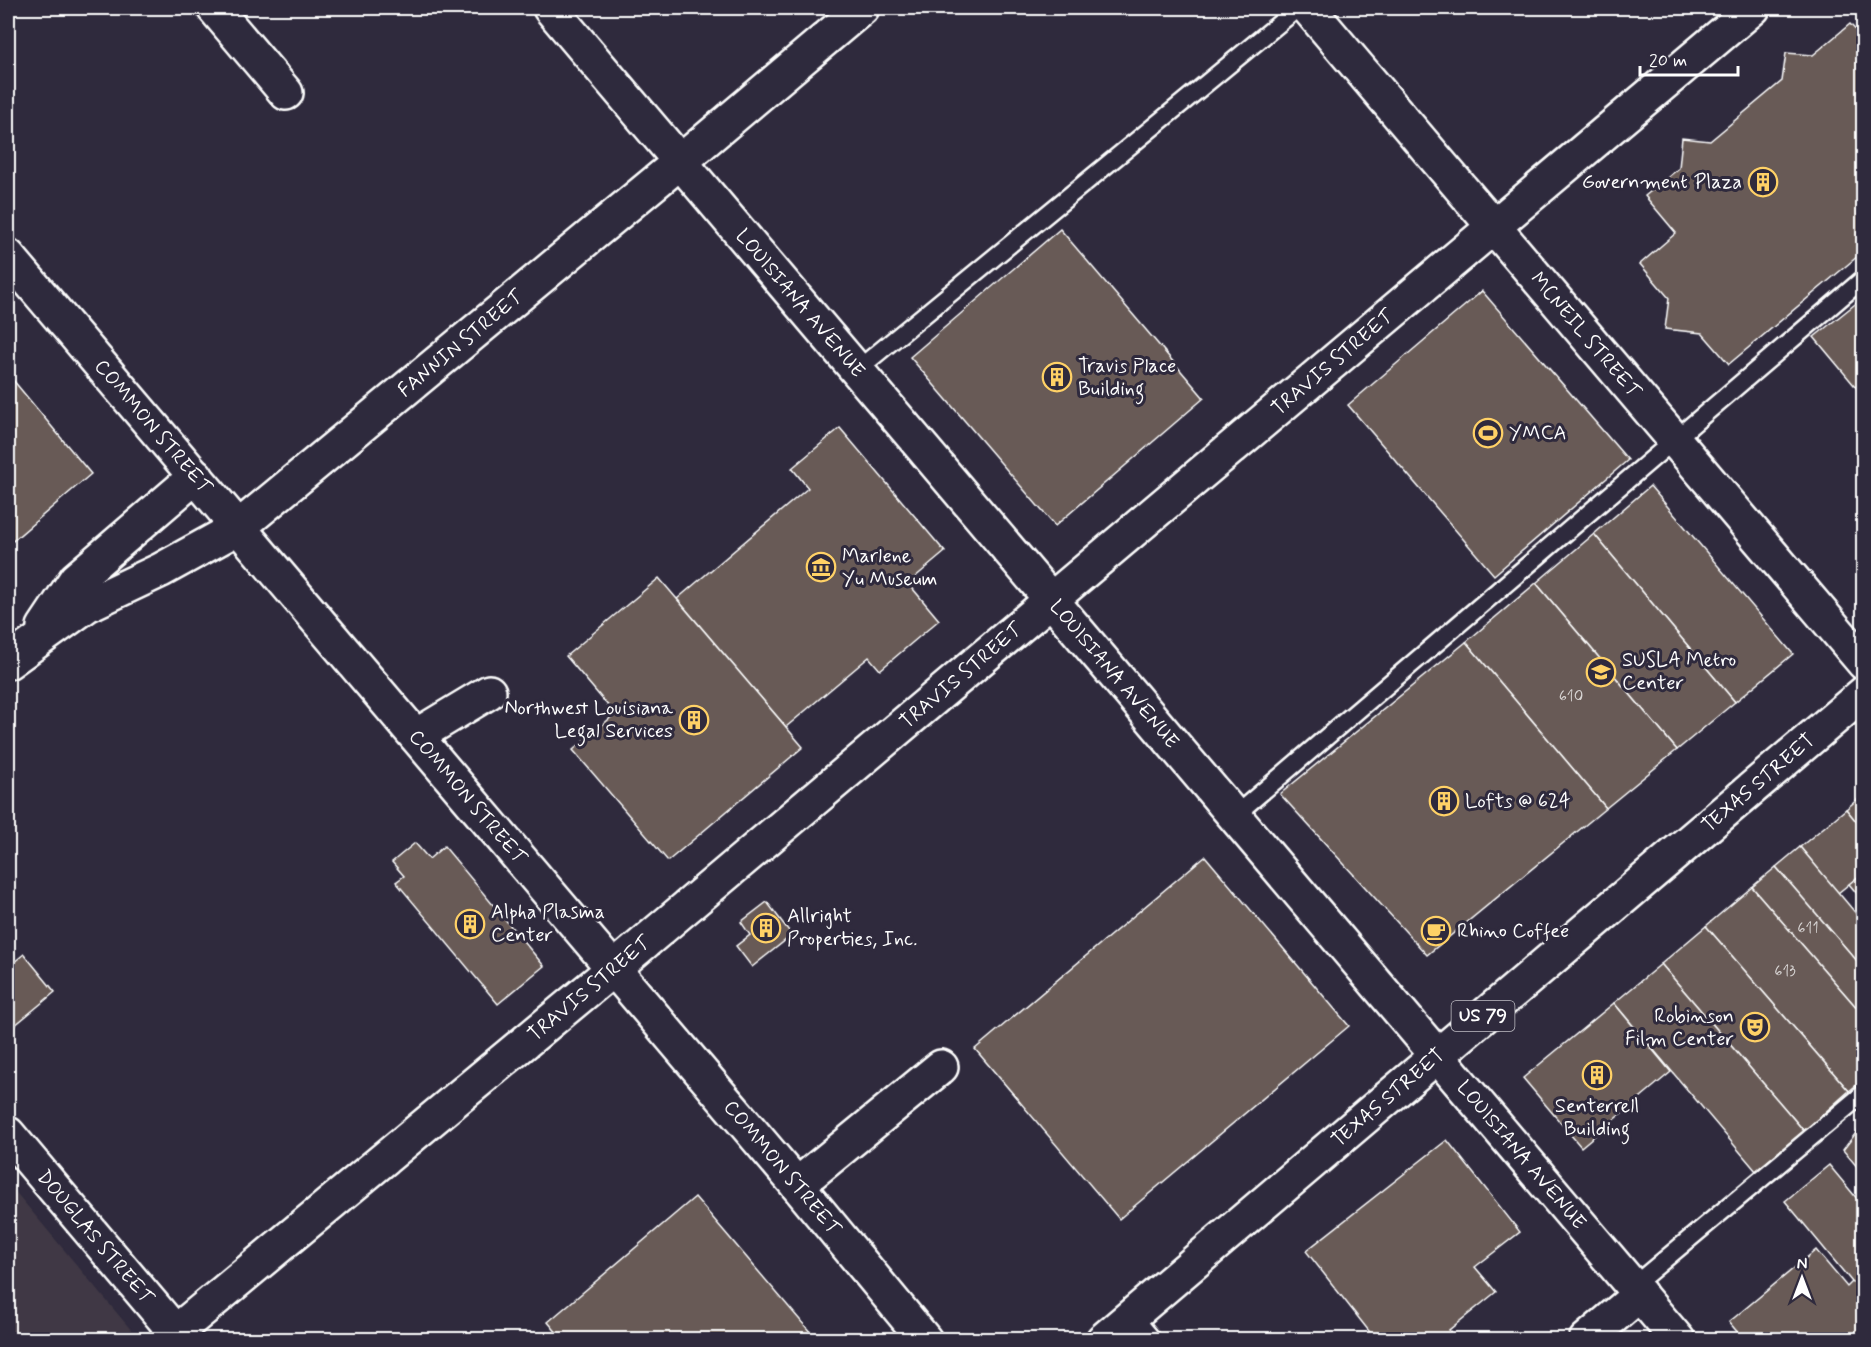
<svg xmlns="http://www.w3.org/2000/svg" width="1871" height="1347" font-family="Mynerve,sans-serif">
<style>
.built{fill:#403844}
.building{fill:#675a56;stroke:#fff;stroke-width:1.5}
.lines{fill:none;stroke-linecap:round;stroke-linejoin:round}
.lane-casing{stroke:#fff;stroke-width:21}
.street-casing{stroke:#fff;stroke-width:38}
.secondary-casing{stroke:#fff;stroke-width:38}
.primary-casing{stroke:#fff;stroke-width:38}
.lane{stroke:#2f2a3d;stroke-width:16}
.street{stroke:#2f2a3d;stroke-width:33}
.secondary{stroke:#2f2a3d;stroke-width:33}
.primary{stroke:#2f2a3d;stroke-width:33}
.labels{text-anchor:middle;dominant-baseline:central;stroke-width:6;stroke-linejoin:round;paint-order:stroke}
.number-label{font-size:16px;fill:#d9d6d5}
.shield{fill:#2f2a3d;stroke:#c1bfc5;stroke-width:1.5}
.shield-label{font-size:18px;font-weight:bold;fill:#fff}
.poi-label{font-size:20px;fill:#fff;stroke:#2f2a3d;text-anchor:start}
.street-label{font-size:20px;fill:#fff;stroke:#2f2a3d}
</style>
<rect width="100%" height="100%" fill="#2f2a3d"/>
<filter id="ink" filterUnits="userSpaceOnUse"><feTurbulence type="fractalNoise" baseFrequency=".0167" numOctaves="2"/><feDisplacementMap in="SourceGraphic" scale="12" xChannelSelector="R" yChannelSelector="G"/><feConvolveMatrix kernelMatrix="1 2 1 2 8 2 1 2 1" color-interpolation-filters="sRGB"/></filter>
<g filter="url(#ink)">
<polygon class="built" points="8,1183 132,1331 122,1339 8,1339"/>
<g class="building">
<polygon points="1850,24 1864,39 1864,251 1729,364 1702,333 1665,329 1669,298 1640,264 1676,233 1645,196 1679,168 1682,138 1710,141 1782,81 1786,53 1813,55"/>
<polygon points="1060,229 1204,398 1055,526 910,357"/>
<polygon points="1482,291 1628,460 1494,575 1348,405"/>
<polygon points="1864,297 1864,397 1814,337"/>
<polygon points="8,374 91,474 8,545"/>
<polygon points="840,428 945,552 908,583 939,620 880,670 869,657 786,727 677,599 808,488 792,468"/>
<polygon points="1650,486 1793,654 1735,702 1594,534"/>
<polygon points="1594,534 1735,702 1677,750 1536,583"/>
<polygon points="659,578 803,747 668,861 573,750 615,714 566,656"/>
<polygon points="1536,583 1677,750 1606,808 1466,642"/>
<polygon points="1466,642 1606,808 1427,955 1280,794"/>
<polygon points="1864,794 1864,831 1846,809"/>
<polygon points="1846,809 1864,831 1864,872 1838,893 1800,847"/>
<polygon points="415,843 429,859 444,846 544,966 498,1004 396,882 404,876 392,862"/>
<polygon points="1800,847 1864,923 1864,969 1776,867"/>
<polygon points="1205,856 1349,1026 1119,1219 975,1049"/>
<polygon points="1776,867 1864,969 1864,1016 1752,887"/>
<polygon points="1864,872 1864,902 1849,884"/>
<polygon points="1752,887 1864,1016 1864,1079 1849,1091 1706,926"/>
<polygon points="767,902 792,935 752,967 736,946 750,935 741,922"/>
<polygon points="1706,926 1849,1091 1804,1131 1661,964"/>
<polygon points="24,954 55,992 8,1031 8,967"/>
<polygon points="1661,964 1804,1131 1756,1171 1614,1003"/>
<polygon points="1614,1003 1671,1072 1581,1147 1523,1078"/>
<polygon points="1862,1125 1864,1125 1864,1175 1843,1150"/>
<polygon points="1447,1140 1520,1232 1475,1267 1496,1292 1449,1330 1456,1340 1376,1340 1306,1251"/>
<polygon points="1829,1165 1864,1207 1864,1340 1744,1340 1729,1322 1816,1250 1847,1287 1852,1282 1785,1201"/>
<polygon points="695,1197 817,1340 563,1340 548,1322"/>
</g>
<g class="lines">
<g class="lane-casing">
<g id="lane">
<polyline points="857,370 1298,8"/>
<polyline points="1234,816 1864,278"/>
<polyline points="1633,1286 1864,1093"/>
<polyline points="1132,1315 1153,1340"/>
</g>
</g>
<g class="street-casing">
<g id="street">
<polyline points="214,8 286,93"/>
<path id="s1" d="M550 8 1678 1340"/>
<path id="s2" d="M1308 8 1864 663"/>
<polyline points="44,627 76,579 196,476"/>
<path id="s3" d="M8 662 87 605 161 570 239 527 681 161 862 8"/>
<polyline points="416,736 489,692"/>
<path id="s4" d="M8 1134 182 1340"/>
<polyline points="797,1185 941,1067"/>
<path id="s5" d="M166 1340 612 970 1753 8"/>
<polyline points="1586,1340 1640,1294"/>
</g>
</g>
<g class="secondary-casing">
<g id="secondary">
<path id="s6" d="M8 256 797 1185 925 1340"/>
</g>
</g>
<g class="primary-casing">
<g id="primary">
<path id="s7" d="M1103 1340 1864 693"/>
</g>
</g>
<use href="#lane" class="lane"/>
<use href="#street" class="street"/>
<use href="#secondary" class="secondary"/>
<use href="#primary" class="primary"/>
</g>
</g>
<defs>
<g id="building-ring" transform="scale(1.5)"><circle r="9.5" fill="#2f2a3d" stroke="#ffd166" stroke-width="1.5"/><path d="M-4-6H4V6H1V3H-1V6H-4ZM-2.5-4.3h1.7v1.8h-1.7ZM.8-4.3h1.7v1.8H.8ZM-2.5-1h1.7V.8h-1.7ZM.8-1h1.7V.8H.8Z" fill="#ffd166"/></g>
<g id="stadium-ring" transform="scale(1.5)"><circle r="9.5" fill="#2f2a3d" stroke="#ffd166" stroke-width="1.5"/><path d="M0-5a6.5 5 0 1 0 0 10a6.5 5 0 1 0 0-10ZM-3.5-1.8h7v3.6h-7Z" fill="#ffd166"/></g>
<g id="museum-ring" transform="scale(1.5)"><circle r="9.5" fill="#2f2a3d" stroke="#ffd166" stroke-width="1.5"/><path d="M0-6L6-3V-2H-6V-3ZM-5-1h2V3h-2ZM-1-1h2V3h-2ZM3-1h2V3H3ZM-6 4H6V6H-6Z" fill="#ffd166"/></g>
<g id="university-ring" transform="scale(1.5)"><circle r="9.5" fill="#2f2a3d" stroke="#ffd166" stroke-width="1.5"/><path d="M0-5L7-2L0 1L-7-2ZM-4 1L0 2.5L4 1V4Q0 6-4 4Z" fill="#ffd166"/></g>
<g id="cafe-ring" transform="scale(1.5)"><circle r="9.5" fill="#2f2a3d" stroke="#ffd166" stroke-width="1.5"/><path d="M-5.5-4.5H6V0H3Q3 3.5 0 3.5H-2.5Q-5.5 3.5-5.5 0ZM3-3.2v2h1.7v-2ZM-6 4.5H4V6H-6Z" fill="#ffd166"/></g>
<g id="theatre-ring" transform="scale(1.5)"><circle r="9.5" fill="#2f2a3d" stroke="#ffd166" stroke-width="1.5"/><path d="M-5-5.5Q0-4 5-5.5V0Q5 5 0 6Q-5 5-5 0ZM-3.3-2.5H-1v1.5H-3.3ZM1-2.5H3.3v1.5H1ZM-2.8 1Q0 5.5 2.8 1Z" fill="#ffd166"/></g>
</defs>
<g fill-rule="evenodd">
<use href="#building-ring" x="1763" y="182"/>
<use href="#building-ring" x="1057" y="377"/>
<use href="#stadium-ring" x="1488" y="433"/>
<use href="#museum-ring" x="821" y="567"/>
<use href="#university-ring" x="1601" y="672"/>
<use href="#building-ring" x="694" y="720"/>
<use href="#building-ring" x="1444" y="801"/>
<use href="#building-ring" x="470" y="924"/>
<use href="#building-ring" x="766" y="928"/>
<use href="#cafe-ring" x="1436" y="931"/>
<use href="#theatre-ring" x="1755" y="1027"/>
<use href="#building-ring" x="1597" y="1075"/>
</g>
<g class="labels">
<g class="number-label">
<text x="1571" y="696">610</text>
<text x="1808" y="928">611</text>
<text x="1785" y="971">613</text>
</g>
<rect class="shield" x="1451.5" y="1001" width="63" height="30" rx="4.5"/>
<g class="shield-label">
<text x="1483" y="1016">US 79</text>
</g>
<g class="poi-label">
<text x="1742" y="182" text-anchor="end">Government Plaza</text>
<text x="1078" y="366">Travis Place<tspan x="1078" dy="23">Building</tspan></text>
<text x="1509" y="433">YMCA</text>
<text x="842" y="556">Marlene<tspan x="842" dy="23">Yu Museum</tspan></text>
<text x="1622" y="660">SUSLA Metro<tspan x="1622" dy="23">Center</tspan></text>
<text x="673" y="708" text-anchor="end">Northwest Louisiana<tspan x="673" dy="23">Legal Services</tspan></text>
<text x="1465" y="801">Lofts @ 624</text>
<text x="491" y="912">Alpha Plasma<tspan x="491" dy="23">Center</tspan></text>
<text x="787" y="916">Allright<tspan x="787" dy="23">Properties, Inc.</tspan></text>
<text x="1457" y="931">Rhino Coffee</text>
<text x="1734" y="1016" text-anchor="end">Robinson<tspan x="1734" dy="23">Film Center</tspan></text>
<text x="1597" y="1106" text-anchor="middle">Senterrell<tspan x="1597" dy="23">Building</tspan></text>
</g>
<g class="street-label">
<text stroke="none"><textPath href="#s1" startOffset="387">LOUISIANA AVENUE</textPath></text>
<text stroke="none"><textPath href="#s2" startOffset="429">MCNEIL STREET</textPath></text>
<text stroke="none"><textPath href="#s3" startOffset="556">FANNIN STREET</textPath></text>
<text stroke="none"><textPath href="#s5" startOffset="1522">TRAVIS STREET</textPath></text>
<text stroke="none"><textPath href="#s6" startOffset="224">COMMON STREET</textPath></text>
<text stroke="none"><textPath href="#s1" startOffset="873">LOUISIANA AVENUE</textPath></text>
<text stroke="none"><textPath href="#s5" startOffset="1036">TRAVIS STREET</textPath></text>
<text stroke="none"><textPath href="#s7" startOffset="860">TEXAS STREET</textPath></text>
<text stroke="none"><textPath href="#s6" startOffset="710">COMMON STREET</textPath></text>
<text stroke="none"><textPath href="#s5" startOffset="550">TRAVIS STREET</textPath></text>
<text stroke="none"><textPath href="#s7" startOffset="374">TEXAS STREET</textPath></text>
<text stroke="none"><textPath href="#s1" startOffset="1503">LOUISIANA AVENUE</textPath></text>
<text stroke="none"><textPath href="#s6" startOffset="1196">COMMON STREET</textPath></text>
<text stroke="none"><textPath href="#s4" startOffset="135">DOUGLAS STREET</textPath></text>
</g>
</g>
<rect width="1871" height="1347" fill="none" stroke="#2f2a3d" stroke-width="30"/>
<rect x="15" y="15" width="1841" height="1317" fill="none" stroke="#fff" stroke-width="2" filter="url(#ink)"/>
<g transform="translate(1802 1278)" stroke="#2f2a3d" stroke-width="4.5" paint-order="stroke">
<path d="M0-4.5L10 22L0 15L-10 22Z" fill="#ffffff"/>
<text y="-9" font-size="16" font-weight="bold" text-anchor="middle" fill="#ffffff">N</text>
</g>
<path d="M1640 66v9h98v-9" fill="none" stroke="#ffffff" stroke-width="3"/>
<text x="1649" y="66" font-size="18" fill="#ffffff" stroke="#2f2a3d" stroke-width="4.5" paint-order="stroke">20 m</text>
</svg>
